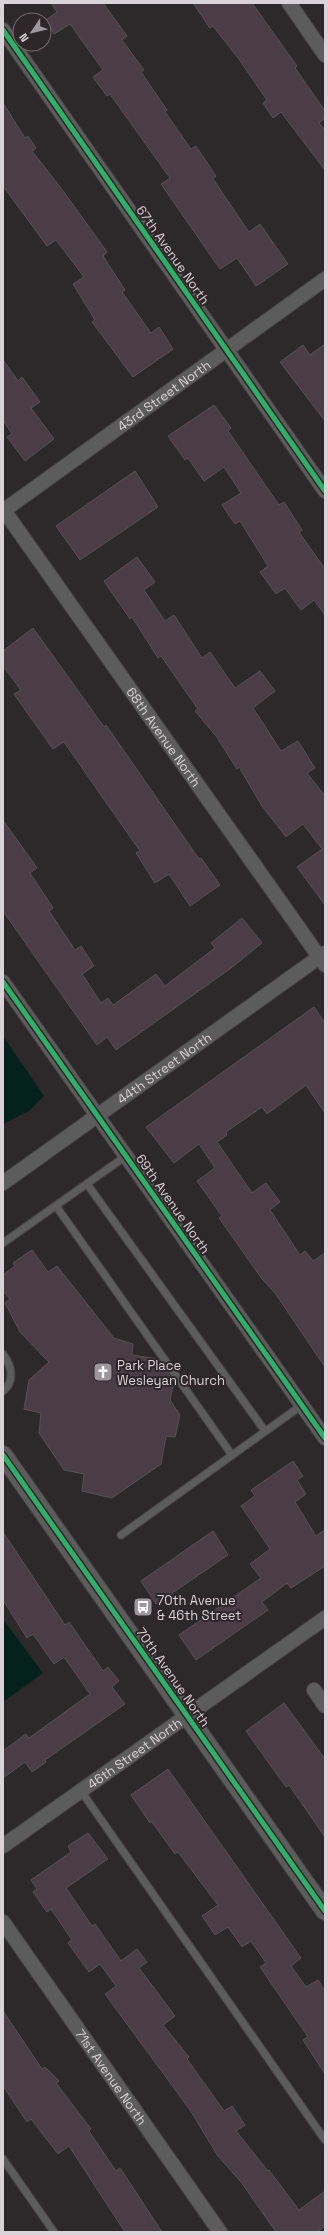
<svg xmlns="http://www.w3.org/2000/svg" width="328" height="2235" font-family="'Space Grotesk',sans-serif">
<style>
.water{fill:#04221b}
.building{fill:#4b3d45;stroke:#565254}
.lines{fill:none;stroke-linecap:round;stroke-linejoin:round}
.service-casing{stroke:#484446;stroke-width:9}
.minor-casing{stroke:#484446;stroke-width:16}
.tertiary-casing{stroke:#484446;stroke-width:20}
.service{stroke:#5d5c5c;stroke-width:7}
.minor{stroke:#5d5c5c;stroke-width:14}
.tertiary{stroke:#5d5c5c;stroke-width:18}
.cycleway-casing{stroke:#2f262a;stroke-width:8}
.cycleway{stroke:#2db169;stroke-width:5}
.labels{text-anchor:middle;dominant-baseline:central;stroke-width:4;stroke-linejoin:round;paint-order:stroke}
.street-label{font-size:13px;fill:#d9d2d6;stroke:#2f262a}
.poi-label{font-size:13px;fill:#d9d2d6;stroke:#2f262a;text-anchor:start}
</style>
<rect width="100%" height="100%" fill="#2d282a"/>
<g class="water">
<polygon points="3,1036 44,1096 29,1111 3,1124"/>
<polygon points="3,1619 43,1673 3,1702"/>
</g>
<g class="building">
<polygon points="51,3 103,3 127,36 122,40 144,70 141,72 167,110 165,112 191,149 196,146 216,176 213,179 249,232 260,224 288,264 256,286 237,258 220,269 161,184 170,178 110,94 107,96 93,77 103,70 70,24 54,34 46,20 57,12"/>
<polygon points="193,3 252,3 297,66 295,68 325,111 325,118 319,123 325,130 325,170 281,112 273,118 263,103 267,100 238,58 213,26 210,28"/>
<polygon points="3,103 25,138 28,136 36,148 32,151 64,192 107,252 103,256 125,290 122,292 151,333 159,327 173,349 133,377 92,322 95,320 73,284 84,277 56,240 47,246 3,186"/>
<polygon points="325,344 325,421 280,362 303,345 310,355"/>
<polygon points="3,360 18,381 22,377 40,402 31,408 54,439 25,461 7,437 12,434 3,420"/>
<polygon points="214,405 231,428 228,431 279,505 284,502 302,530 299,532 325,569 325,615 314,600 301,610 285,588 276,594 260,572 268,566 240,521 235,524 222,505 241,493 224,467 204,481 188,458 185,460 168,436"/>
<polygon points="135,471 158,507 80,560 56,526"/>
<polygon points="137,557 155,582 144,590 165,621 174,615 202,658 210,652 235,688 260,671 275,691 253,708 281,751 298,741 315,768 307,773 325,796 325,905 297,867 322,849 303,824 286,837 262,806 239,767 237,769 216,736 195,711 198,709 161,656 158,658 132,617 130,619 104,581"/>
<polygon points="33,628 104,727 106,725 199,859 201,858 220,885 190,906 169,874 155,883 136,853 140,851 64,742 53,749 14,694 21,690 3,666 3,651"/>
<polygon points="3,820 37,868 30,873 53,908 49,911 75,950 81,946 94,966 82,974 101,1003 108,998 113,1005 156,974 165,986 215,948 211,943 242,918 262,943 231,968 116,1050 107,1037 97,1045 3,911"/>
<polygon points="314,1007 325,1023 325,1113 306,1085 267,1114 262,1107 226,1132 227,1135 217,1142 252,1193 266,1183 280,1202 270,1210 300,1255 305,1251 313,1261 325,1253 325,1367 275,1293 262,1279 219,1218 222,1216 197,1181 215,1168 199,1144 174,1163 146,1127"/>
<polygon points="32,1250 48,1272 57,1266 114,1338 133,1344 132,1355 158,1359 174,1382 170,1400 180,1415 175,1437 166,1436 161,1464 112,1498 82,1491 84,1474 64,1470 39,1433 41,1413 24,1409 29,1380 49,1362 20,1332 5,1303 10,1299 3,1291 3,1275 15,1266 13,1263"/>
<polygon points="293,1461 303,1476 297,1480 306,1494 295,1502 316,1536 325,1530 325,1566 291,1588 287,1583 262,1602 268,1610 196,1660 179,1635 261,1578 250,1564 270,1549 241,1506 255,1496 251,1490"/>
<polygon points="213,1531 228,1555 156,1604 141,1581"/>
<polygon points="3,1532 65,1625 69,1622 103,1671 108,1667 119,1681 112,1687 125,1704 45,1760 46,1762 32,1772 25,1762 3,1778 3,1751 26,1734 29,1738 90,1694 64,1657 54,1664 33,1634 27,1638 3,1600"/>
<polygon points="284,1703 325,1759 325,1837 289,1785 286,1787 246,1731"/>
<polygon points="168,1769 301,1958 291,1966 306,1987 318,1980 325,1991 325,2074 303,2040 308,2037 260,1967 266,1963 251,1941 242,1947 228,1927 215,1935 202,1916 218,1905 178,1852 175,1854 152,1822 150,1823 131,1795"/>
<polygon points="88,1833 108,1859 66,1888 92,1926 95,1924 121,1961 137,1949 147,1962 139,1968 175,2016 163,2025 189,2057 187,2059 224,2111 232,2106 245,2125 236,2131 268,2171 269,2170 299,2210 325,2191 325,2226 317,2232 276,2232 241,2182 218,2156 190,2110 105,1994 116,1986 100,1964 89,1972 68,1943 72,1940 51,1909 47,1912 33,1892 37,1889 31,1880 71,1852 68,1846"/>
<polygon points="3,2011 42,2069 45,2067 59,2081 56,2083 91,2129 89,2131 116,2171 120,2168 162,2232 125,2232 69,2146 58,2154 31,2119 27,2122 3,2086"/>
</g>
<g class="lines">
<g class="service-casing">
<g id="service">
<polyline points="87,1184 265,1431"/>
<polyline points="56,1206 232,1455"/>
<polyline points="3,1243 126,1156"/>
<path d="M3 1354C12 1366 15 1381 3 1391"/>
<polyline points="121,1535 302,1405"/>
<polyline points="81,1791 325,2140"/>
<polyline points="3,2159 54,2232"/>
</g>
</g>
<g class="minor-casing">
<g id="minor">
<polyline points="289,3 325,55"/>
<polyline points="3,30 325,491"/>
<path id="s1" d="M3 509 325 965"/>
<path id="s2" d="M3 511 325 279"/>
<polyline points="3,982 325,1438"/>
<path id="s3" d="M3 1183 325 953"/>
<polyline points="314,1690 325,1706"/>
<path id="s4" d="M3 1846 325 1618"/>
<path id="s5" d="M3 1922 220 2232"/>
</g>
</g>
<g class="tertiary-casing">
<polyline id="tertiary" points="3,1455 325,1911"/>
</g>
<use href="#service" class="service"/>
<use href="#minor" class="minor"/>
<use href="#tertiary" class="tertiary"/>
<g class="cycleway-casing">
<g id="cycleway">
<polyline points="3,30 325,491"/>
<polyline points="3,982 325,1438"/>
<polyline points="3,1455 325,1911"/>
</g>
</g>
<use href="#cycleway" class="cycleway"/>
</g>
<defs>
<g id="church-square" transform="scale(1)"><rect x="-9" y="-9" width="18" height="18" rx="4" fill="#9d969a" stroke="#2f262a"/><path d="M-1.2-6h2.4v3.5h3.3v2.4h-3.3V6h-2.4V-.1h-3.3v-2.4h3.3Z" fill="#fff"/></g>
<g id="bus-square" transform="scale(1)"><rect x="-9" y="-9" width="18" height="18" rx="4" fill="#9d969a" stroke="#2f262a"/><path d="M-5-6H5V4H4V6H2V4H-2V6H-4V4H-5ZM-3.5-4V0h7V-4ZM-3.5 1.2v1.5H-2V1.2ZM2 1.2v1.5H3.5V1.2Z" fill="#fff"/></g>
</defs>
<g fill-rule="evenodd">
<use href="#church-square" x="103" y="1372"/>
<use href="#bus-square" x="143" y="1607"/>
</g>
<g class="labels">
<g class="street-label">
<text transform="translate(173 255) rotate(55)">67th Avenue North</text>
<text stroke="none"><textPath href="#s2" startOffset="198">43rd Street North</textPath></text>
<text stroke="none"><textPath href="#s1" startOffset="279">68th Avenue North</textPath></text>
<text stroke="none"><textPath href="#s3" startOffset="198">44th Street North</textPath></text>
<text transform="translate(173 1204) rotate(55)">69th Avenue North</text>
<text transform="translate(173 1677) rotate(55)">70th Avenue North</text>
<text stroke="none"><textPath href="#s4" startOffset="161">46th Street North</textPath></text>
<text stroke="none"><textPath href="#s5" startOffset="189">71st Avenue North</textPath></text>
</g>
<g class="poi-label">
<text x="117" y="1365">Park Place<tspan x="117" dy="15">Wesleyan Church</tspan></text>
<text x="157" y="1600">70th Avenue<tspan x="157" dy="15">&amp; 46th Street</tspan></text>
</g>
</g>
<rect width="328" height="2235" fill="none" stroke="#d9d2d6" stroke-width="8"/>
<g transform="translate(32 32) rotate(235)"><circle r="19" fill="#2f262a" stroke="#736b6f"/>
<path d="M0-3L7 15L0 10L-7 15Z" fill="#9d969a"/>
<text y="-6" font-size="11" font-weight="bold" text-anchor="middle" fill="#d9d2d6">N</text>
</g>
</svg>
